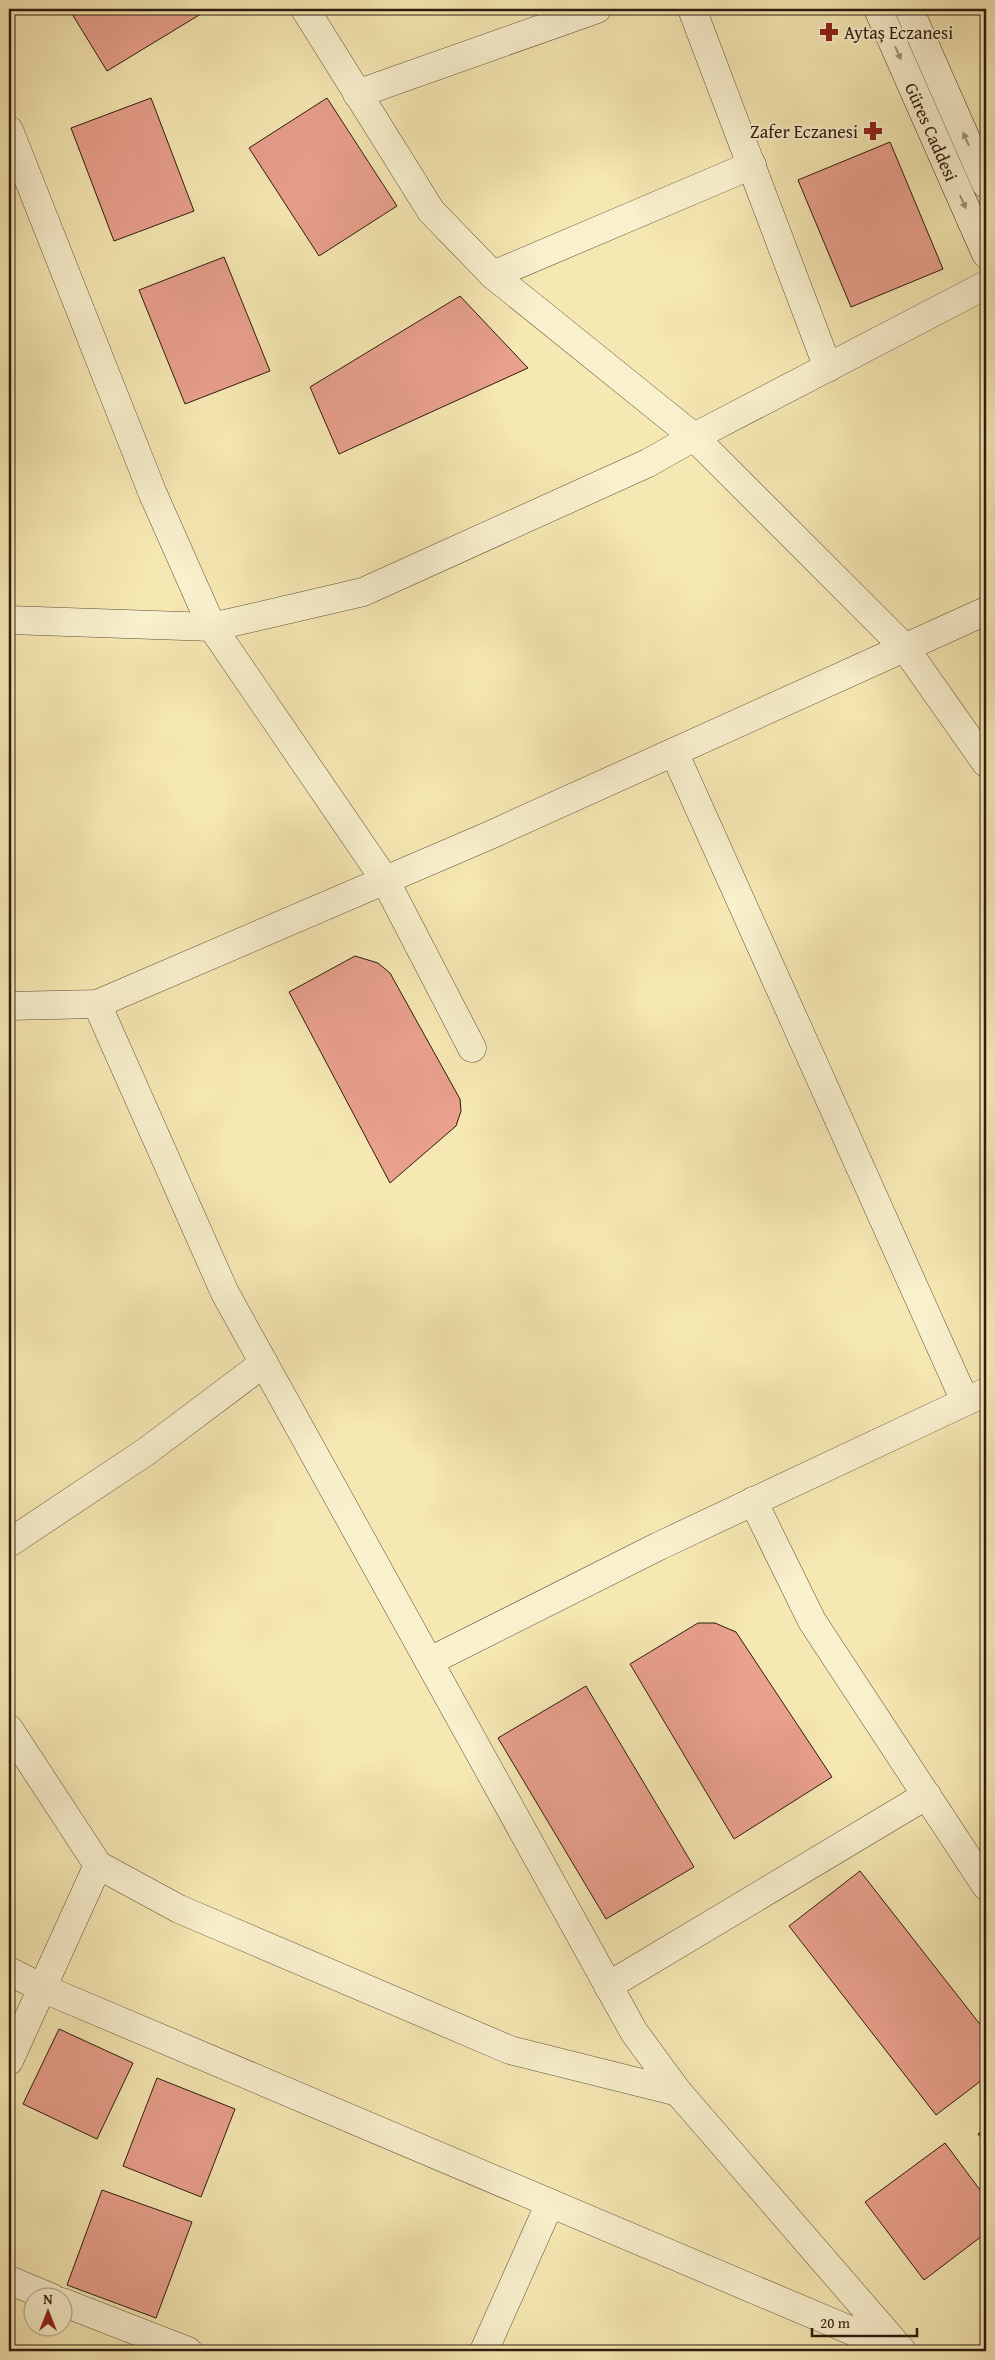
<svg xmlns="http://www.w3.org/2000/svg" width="995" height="2360" font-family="'Gentium Book Plus',serif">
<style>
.building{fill:#e9a08d;stroke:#2c1c0e}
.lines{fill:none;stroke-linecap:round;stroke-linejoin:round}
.street-casing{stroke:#5e4f37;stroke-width:29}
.secondary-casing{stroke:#2c1c0e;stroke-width:29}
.street{stroke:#f9f0ce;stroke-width:28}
.secondary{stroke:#f9f0ce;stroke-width:28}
.oneway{fill:#9d9178}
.labels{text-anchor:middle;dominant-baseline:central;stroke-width:4;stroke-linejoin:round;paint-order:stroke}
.poi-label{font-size:18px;fill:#2c1c0e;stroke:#f9f0ce;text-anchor:start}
.street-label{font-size:18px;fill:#2c1c0e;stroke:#f9f0ce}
</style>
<rect width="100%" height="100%" fill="#f6e8b3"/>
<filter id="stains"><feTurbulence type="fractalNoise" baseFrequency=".004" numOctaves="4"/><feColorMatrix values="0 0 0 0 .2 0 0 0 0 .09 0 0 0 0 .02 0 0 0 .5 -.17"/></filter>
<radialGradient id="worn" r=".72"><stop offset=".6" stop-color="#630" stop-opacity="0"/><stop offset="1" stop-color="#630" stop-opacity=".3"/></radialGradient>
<g class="building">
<polygon points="69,9 209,9 107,71"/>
<polygon points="151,98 194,211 114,241 71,128"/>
<polygon points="327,98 397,206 319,256 249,148"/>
<polygon points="890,142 943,269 851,307 798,180"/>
<polygon points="224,257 270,371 185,404 139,290"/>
<polygon points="460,296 528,368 339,454 310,387"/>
<polygon points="355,956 378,963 390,973 460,1099 461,1111 456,1126 390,1183 289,992"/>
<polygon points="698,1623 715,1623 736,1632 832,1777 734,1839 630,1664"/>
<polygon points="586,1686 694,1867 606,1919 498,1738"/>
<polygon points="860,1871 986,2032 986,2077 936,2115 789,1926"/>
<polygon points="59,2029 133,2063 97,2139 23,2104"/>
<polygon points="157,2078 235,2109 201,2197 123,2166"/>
<polygon points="986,2128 986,2144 978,2134"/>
<polygon points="945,2143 986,2198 986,2233 924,2280 865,2202"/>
<polygon points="102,2190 192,2222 156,2318 67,2285"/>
</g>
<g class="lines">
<g class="street-casing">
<g id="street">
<polyline points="305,9 431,211 493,275 694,437 905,648 986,763"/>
<polyline points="692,9 828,368"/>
<polyline points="357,94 597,9"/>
<polyline points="9,130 153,494 212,627 385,880 472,1048"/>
<polyline points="493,275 752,165"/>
<polyline points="9,620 212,627 363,592 648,463 694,437 986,285"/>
<polyline points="674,752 965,1401"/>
<polyline points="97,1004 225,1293 634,2032 678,2092 902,2351"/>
<polyline points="9,1006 97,1004 488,836 986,611"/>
<polyline points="753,1501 812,1621 986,1886"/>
<polyline points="9,1543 147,1451 264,1363"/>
<polyline points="430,1661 659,1546 986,1392"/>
<polyline points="9,1729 98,1865 179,1909 510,2050 678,2092"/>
<polyline points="9,1971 42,1988 897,2350"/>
<polyline points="608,1986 927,1795"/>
<polyline points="9,2061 98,1865"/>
<polyline points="9,2280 52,2298"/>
<polyline points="62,2302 188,2351"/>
<polyline points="484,2351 550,2203"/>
</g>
</g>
<g class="secondary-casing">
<g id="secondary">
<path id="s1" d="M878 9 986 254"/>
<polyline points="909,9 986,184"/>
</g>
</g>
<use href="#street" class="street"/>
<use href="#secondary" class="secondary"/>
</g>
<defs><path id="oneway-solid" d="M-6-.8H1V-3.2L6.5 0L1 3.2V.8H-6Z" transform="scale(1.25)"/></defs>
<g class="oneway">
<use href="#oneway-solid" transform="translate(898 53) rotate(66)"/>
<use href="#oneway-solid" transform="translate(966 139) rotate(-114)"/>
<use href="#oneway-solid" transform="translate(963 202) rotate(66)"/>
</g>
<defs>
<g id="pharmacy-bare" transform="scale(1.5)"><path d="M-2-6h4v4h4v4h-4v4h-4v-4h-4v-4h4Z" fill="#8f2418" stroke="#f9f0ce" stroke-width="2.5" paint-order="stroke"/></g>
</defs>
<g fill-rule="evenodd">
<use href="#pharmacy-bare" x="829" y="32"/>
<use href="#pharmacy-bare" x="873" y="131"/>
</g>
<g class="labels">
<g class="poi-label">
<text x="844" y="32">Aytaş Eczanesi</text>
<text x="858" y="131" text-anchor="end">Zafer Eczanesi</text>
</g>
<g class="street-label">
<text stroke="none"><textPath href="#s1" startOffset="134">Güres Caddesi</textPath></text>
</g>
</g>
<rect width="995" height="2360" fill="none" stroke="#f6e8b3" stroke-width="30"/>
<rect x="10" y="10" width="975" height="2340" fill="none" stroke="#2c1c0e" stroke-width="2.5"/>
<rect x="15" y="15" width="965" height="2330" fill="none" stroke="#2c1c0e"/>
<g transform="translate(48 2312)"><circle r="24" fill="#f9f0ce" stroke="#a79b81"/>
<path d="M0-4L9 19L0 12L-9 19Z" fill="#8f2418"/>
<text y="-8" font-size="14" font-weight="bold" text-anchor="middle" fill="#2c1c0e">N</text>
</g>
<path d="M812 2328v8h105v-8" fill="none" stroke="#2c1c0e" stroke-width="2.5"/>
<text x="820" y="2328" font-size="15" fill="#2c1c0e" stroke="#f9f0ce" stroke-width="4" paint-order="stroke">20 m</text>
<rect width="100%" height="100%" filter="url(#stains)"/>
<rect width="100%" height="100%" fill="url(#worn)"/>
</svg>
